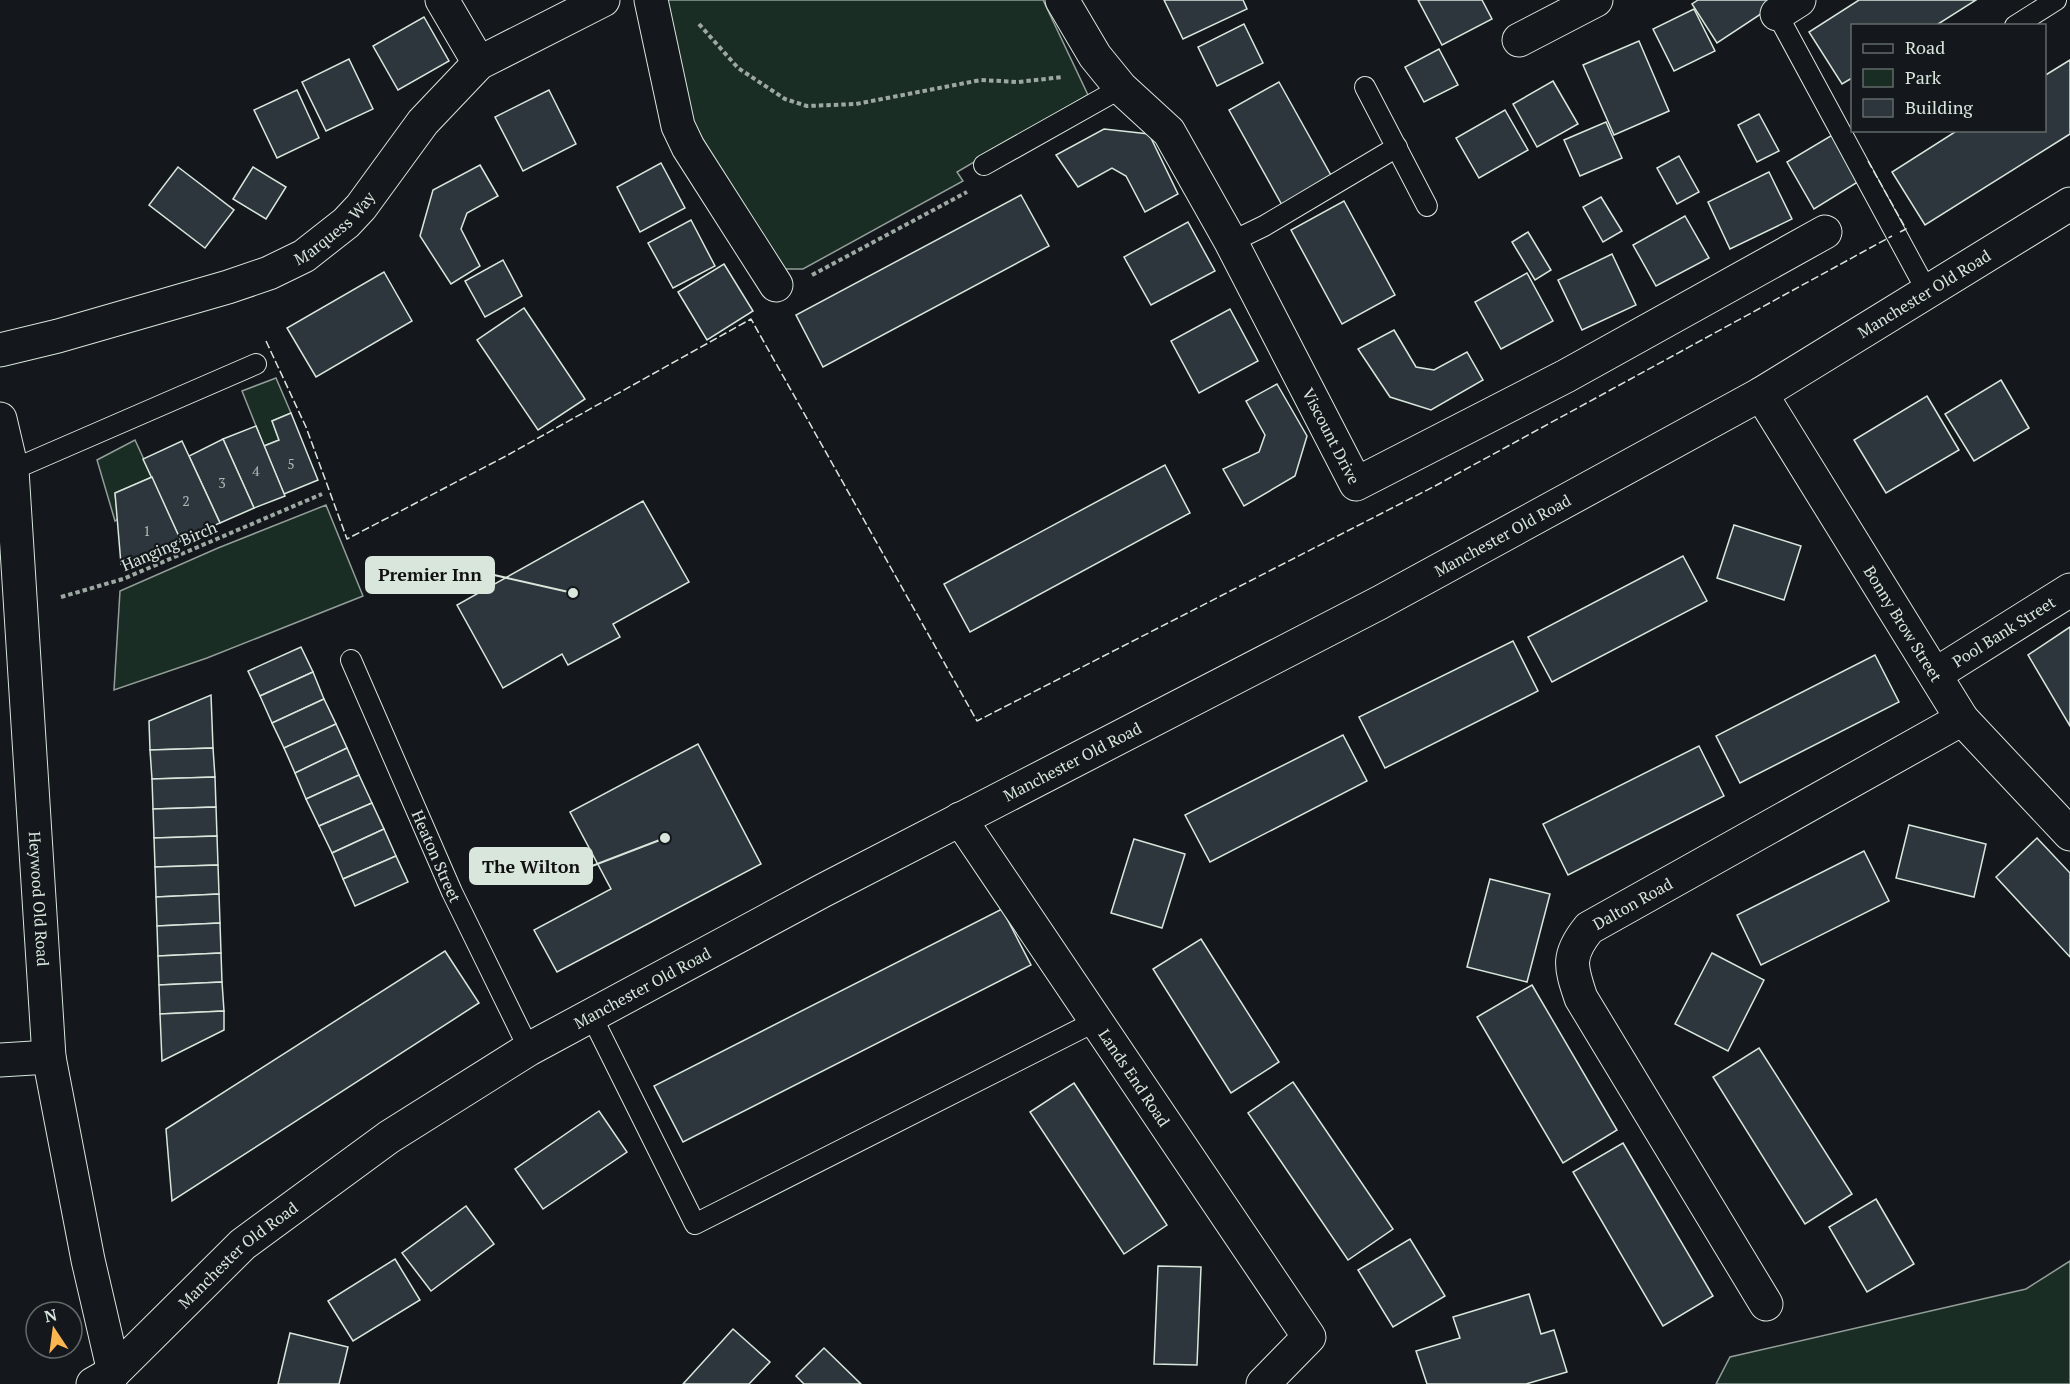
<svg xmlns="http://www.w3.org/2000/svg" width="2070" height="1384" font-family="'PT Serif',serif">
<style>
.green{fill:#1a2d24;stroke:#939e99;stroke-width:1.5}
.building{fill:#2c363c;stroke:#d8e6dc;stroke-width:1.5}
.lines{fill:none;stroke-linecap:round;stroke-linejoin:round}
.service-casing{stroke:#d8e6dc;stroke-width:22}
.minor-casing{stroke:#d8e6dc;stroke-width:35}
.primary-casing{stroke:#d8e6dc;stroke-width:35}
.path{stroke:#9da8a2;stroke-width:4;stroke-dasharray:4.5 3;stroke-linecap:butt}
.service{stroke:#14181c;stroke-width:20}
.minor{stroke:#14181c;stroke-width:33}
.primary{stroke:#14181c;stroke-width:33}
.fence{stroke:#d8e6dc;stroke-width:1.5;stroke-dasharray:8 3;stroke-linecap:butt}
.labels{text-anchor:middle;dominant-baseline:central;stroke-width:4.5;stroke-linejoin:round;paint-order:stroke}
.number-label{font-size:14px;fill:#adbab4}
.street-label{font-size:16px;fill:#d8e6dc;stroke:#14181c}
.leader{fill:none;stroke:#d8e6dc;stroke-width:2}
.callout-dot{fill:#d8e6dc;stroke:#14181c;stroke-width:2}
.callout{fill:#d8e6dc;stroke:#d8e6dc;stroke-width:2}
.callout-label{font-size:18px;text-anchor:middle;font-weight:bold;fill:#111}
</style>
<rect width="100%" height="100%" fill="#14181c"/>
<g class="green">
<polygon points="663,0 1043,0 1088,95 957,172 963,181 803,269 784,269 770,258 688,113"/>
<polygon points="276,378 291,413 272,421 279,440 264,446 242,391"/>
<polygon points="135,440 152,477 115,493 118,519 115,521 97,460"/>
<polygon points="326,505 363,596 207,658 114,690 120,591 218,548"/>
<polygon points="2070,1261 2070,1384 1716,1384 1730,1357 2026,1289"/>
</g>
<g class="building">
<polygon points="1164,0 1243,0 1247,9 1183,39"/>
<polygon points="1418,0 1482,0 1492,19 1442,45"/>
<polygon points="1698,0 1769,0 1773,6 1717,43 1692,4"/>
<polygon points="1859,0 1976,0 1935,26 1852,26 1852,78 1842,84 1809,32"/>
<polygon points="1694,9 1715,51 1674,71 1653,29"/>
<polygon points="424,17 449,61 398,90 373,46"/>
<polygon points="1244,24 1263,63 1217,86 1198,47"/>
<polygon points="1639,41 1669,111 1614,135 1583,65"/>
<polygon points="1439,49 1458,85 1424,102 1405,67"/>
<polygon points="349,59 373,109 326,131 302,82"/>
<polygon points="2070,60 2070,134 1925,225 1892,172 1958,130 2044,130 2044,76"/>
<polygon points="1553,81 1578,124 1537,147 1513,104"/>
<polygon points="1279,82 1332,177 1282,205 1229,110"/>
<polygon points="297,90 319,138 277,158 254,110"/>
<polygon points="549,90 576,144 523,171 495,117"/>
<polygon points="1505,110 1528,150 1479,178 1456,138"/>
<polygon points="1759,114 1779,151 1757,162 1738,125"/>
<polygon points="1606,122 1622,158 1580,176 1564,140"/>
<polygon points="1104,129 1149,134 1178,194 1145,212 1126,176 1112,168 1078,187 1056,155"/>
<polygon points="1834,134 1861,180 1814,209 1787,162"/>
<polygon points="1679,156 1699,192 1677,204 1657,168"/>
<polygon points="661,163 685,208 640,232 617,187"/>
<polygon points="480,165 498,196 467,213 461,229 480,266 451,284 420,236 433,190"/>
<polygon points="178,167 234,210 205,248 149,205"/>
<polygon points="253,167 286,187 266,219 233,199"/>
<polygon points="1769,172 1792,219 1730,249 1708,202"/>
<polygon points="1021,195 1049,246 823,367 796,315"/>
<polygon points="1601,197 1622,231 1603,242 1583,207"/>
<polygon points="1344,201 1395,295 1342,324 1291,230"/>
<polygon points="1685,216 1709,258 1656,286 1633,245"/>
<polygon points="691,220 715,266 673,288 648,243"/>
<polygon points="1188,222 1215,271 1151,305 1124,257"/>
<polygon points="1528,232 1551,270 1535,280 1512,242"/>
<polygon points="1612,254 1636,305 1582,330 1558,280"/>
<polygon points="503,260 522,296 485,317 465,281"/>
<polygon points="724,264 753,311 707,340 678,292"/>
<polygon points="384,272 412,321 316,377 287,328"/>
<polygon points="1527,273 1553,321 1501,349 1475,302"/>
<polygon points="524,308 585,399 538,430 477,340"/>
<polygon points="1230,309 1258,361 1199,393 1171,341"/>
<polygon points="1394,330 1416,367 1434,370 1467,352 1483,380 1431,410 1390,397 1358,349"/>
<polygon points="2001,380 2029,428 1974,461 1945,414"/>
<polygon points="1277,384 1307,436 1295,476 1244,506 1223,469 1259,452 1265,435 1246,401"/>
<polygon points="1927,396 1959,450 1886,493 1854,440"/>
<polygon points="291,413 318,480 284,494 264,446 279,440 272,421"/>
<polygon points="256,426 285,496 254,508 223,439"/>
<polygon points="223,439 254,508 220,523 189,456"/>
<polygon points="182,441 220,523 181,541 143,459"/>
<polygon points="1165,465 1190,513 970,632 944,584"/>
<polygon points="152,477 181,541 121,564 115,493"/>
<polygon points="643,501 689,582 613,624 620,637 568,665 562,654 503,688 457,605"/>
<polygon points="1734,525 1801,546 1784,600 1717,578"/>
<polygon points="1683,556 1707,601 1552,682 1528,637"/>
<polygon points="2070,627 2070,726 2028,655"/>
<polygon points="1513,641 1538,691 1385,768 1359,717"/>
<polygon points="301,647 313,672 260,696 248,671"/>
<polygon points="1875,655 1899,702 1740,783 1716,736"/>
<polygon points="313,672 324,699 272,723 260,696"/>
<polygon points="211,695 213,748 150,750 149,721"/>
<polygon points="324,699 336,724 284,748 272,723"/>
<polygon points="336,724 347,748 295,773 284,748"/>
<polygon points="1343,735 1367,781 1210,862 1185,815"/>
<polygon points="698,744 761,864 557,972 534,930 611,889 570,812"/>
<polygon points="1699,746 1724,796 1568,875 1543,824"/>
<polygon points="213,748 215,777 152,779 150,750"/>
<polygon points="347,748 359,775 306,799 295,773"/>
<polygon points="359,775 372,803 319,826 306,799"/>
<polygon points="215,777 216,807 153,809 152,779"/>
<polygon points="372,803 384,829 332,853 319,826"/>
<polygon points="216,807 217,836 154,838 153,809"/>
<polygon points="1909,825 1986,844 1974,897 1896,878"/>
<polygon points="384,829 396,856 343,879 332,853"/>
<polygon points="217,836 218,865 155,867 154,838"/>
<polygon points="2037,838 2070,873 2070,957 1996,877"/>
<polygon points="1134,839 1185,854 1162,928 1111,913"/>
<polygon points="1864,851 1889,901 1761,965 1737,915"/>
<polygon points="396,856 408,882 355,906 343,879"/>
<polygon points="218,865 219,894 156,897 155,867"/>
<polygon points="1490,879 1550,894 1527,982 1467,967"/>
<polygon points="219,894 220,923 157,926 156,897"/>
<polygon points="1002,909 1031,965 683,1142 654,1086"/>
<polygon points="220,923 221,953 158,956 157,926"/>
<polygon points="1201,939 1279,1062 1231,1093 1153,969"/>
<polygon points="445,951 479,1003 172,1201 166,1129"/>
<polygon points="221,953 222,982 159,985 158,956"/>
<polygon points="1712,953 1764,980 1728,1051 1675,1024"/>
<polygon points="222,982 224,1011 160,1014 159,985"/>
<polygon points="1532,985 1617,1130 1563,1163 1477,1017"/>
<polygon points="224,1011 224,1030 162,1061 160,1014"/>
<polygon points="1759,1048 1852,1194 1805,1224 1713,1077"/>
<polygon points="1293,1082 1393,1229 1348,1260 1248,1113"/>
<polygon points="1074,1083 1167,1225 1124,1254 1030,1112"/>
<polygon points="599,1111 627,1152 543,1209 515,1169"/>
<polygon points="1623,1143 1713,1296 1663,1326 1573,1172"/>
<polygon points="1876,1199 1914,1264 1867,1292 1829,1227"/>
<polygon points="466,1206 494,1244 431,1291 402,1253"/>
<polygon points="1410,1239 1445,1296 1393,1327 1358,1270"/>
<polygon points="395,1259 420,1300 353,1341 328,1301"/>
<polygon points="1158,1266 1201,1267 1197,1365 1154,1364"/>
<polygon points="1529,1294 1541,1334 1554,1330 1567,1372 1526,1384 1427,1384 1416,1351 1460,1338 1453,1317"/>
<polygon points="733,1329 770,1362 749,1384 683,1384"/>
<polygon points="290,1333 348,1347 339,1384 278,1384"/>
<polygon points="824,1348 861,1384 804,1384 796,1376"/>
</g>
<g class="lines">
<g class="service-casing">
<g id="service">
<polyline points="1777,14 1928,293"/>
<polyline points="2015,26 2056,0"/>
<polyline points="1365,87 1427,206"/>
<polyline points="984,165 1121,88"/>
<polyline points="1231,242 1264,226 1397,147"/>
<polyline points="12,470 256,364"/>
<path id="s1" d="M351 660 452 892 529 1049"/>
<polyline points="591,1015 695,1224 1096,1021"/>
</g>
</g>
<g class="minor-casing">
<g id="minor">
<polyline points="442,0 479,63"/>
<polyline points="651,0 678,126 688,147 776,285"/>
<path id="s2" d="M1062 0 1095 56 1121 88 1169 132 1231 242 1356 484 1566 376 1825 232"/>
<polyline points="1777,14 1799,0"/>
<polyline points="1519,40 1596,0"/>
<path id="s3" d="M0 350 58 336 228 287 269 273 304 256 346 223 361 207 423 122 479 63 603 0"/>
<path id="s4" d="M1761 394 1962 719 2070 834"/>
<path id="s5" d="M1936 674 2070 590"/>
<path id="s6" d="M960 819 1309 1337 1263 1384"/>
<polyline points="0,1060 49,1057"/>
<path id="s7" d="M1766 1304 1581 998C1570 966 1567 955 1589 928L1962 719"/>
</g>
</g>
<g class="primary-casing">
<g id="primary">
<path id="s8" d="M0 419 12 470 49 1057 88 1260 114 1372"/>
<path id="s9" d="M93 1384 114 1372 243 1244 389 1137 529 1049 822 891 1379 603 1761 394 2070 204"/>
</g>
</g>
<g class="path">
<polyline points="699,24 738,68 785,99 807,106 856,104 981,80 1018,82 1063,77"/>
<polyline points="812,275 967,192"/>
<polyline points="61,597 123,579 322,494"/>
</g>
<use href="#service" class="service"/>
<use href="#minor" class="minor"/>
<use href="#primary" class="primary"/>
<g class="fence">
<polyline points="1868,161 1906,229 1900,232"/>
<polyline points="266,341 306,427 347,539 506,456 751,319 977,721 1435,486 1892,236"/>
</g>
</g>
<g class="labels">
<g class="number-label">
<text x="291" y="463">5</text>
<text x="256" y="470">4</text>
<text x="222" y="482">3</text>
<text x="186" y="500">2</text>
<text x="147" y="530">1</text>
</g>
<g class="street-label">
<text stroke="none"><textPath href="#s3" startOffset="360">Marquess Way</textPath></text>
<text stroke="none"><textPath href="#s9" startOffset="2139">Manchester Old Road</textPath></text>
<text stroke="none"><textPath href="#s2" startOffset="516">Viscount Drive</textPath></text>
<text stroke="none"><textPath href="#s9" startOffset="1653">Manchester Old Road</textPath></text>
<text transform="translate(169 546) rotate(-23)">Hanging Birch</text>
<text stroke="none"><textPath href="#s4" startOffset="270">Bonny Brow Street</textPath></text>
<text stroke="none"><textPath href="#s5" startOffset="80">Pool Bank Street</textPath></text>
<text stroke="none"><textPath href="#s9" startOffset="1167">Manchester Old Road</textPath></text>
<text stroke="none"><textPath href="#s1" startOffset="214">Heaton Street</textPath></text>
<text stroke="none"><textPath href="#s8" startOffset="482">Heywood Old Road</textPath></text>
<text stroke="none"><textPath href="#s7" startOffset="483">Dalton Road</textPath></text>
<text stroke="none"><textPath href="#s9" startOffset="681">Manchester Old Road</textPath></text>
<text stroke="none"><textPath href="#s6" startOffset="312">Lands End Road</textPath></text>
<text stroke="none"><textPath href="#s9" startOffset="195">Manchester Old Road</textPath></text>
</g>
</g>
<path class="leader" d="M573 593L494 575M665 838L592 866"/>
<g class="callout-dot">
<circle cx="573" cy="593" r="6"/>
<circle cx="665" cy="838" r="6"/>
</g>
<g class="callout">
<rect x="366" y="557" width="128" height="36" rx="6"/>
<rect x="470" y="848" width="122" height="36" rx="6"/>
</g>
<g class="callout-label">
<text x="430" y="581">Premier Inn</text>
<text x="531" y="873">The Wilton</text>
</g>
<rect x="1851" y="24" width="195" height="108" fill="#14181c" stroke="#626a69" stroke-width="1.5"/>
<rect x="1863" y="44" width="30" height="9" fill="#14181c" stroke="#626a69" stroke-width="1.5"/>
<text x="1905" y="54" font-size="18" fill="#d8e6dc">Road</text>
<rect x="1863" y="69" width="30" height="18" fill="#1a2d24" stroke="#626a69" stroke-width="1.5"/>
<text x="1905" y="84" font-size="18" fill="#d8e6dc">Park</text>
<rect x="1863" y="99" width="30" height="18" fill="#2c363c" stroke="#626a69" stroke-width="1.5"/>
<text x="1905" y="114" font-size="18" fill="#d8e6dc">Building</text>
<g transform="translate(54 1330) rotate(347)"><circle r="28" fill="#14181c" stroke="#626a69" stroke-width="1.5"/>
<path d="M0-4.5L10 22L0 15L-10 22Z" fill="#ffb74d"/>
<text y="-9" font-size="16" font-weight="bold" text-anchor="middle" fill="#d8e6dc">N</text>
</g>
</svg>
